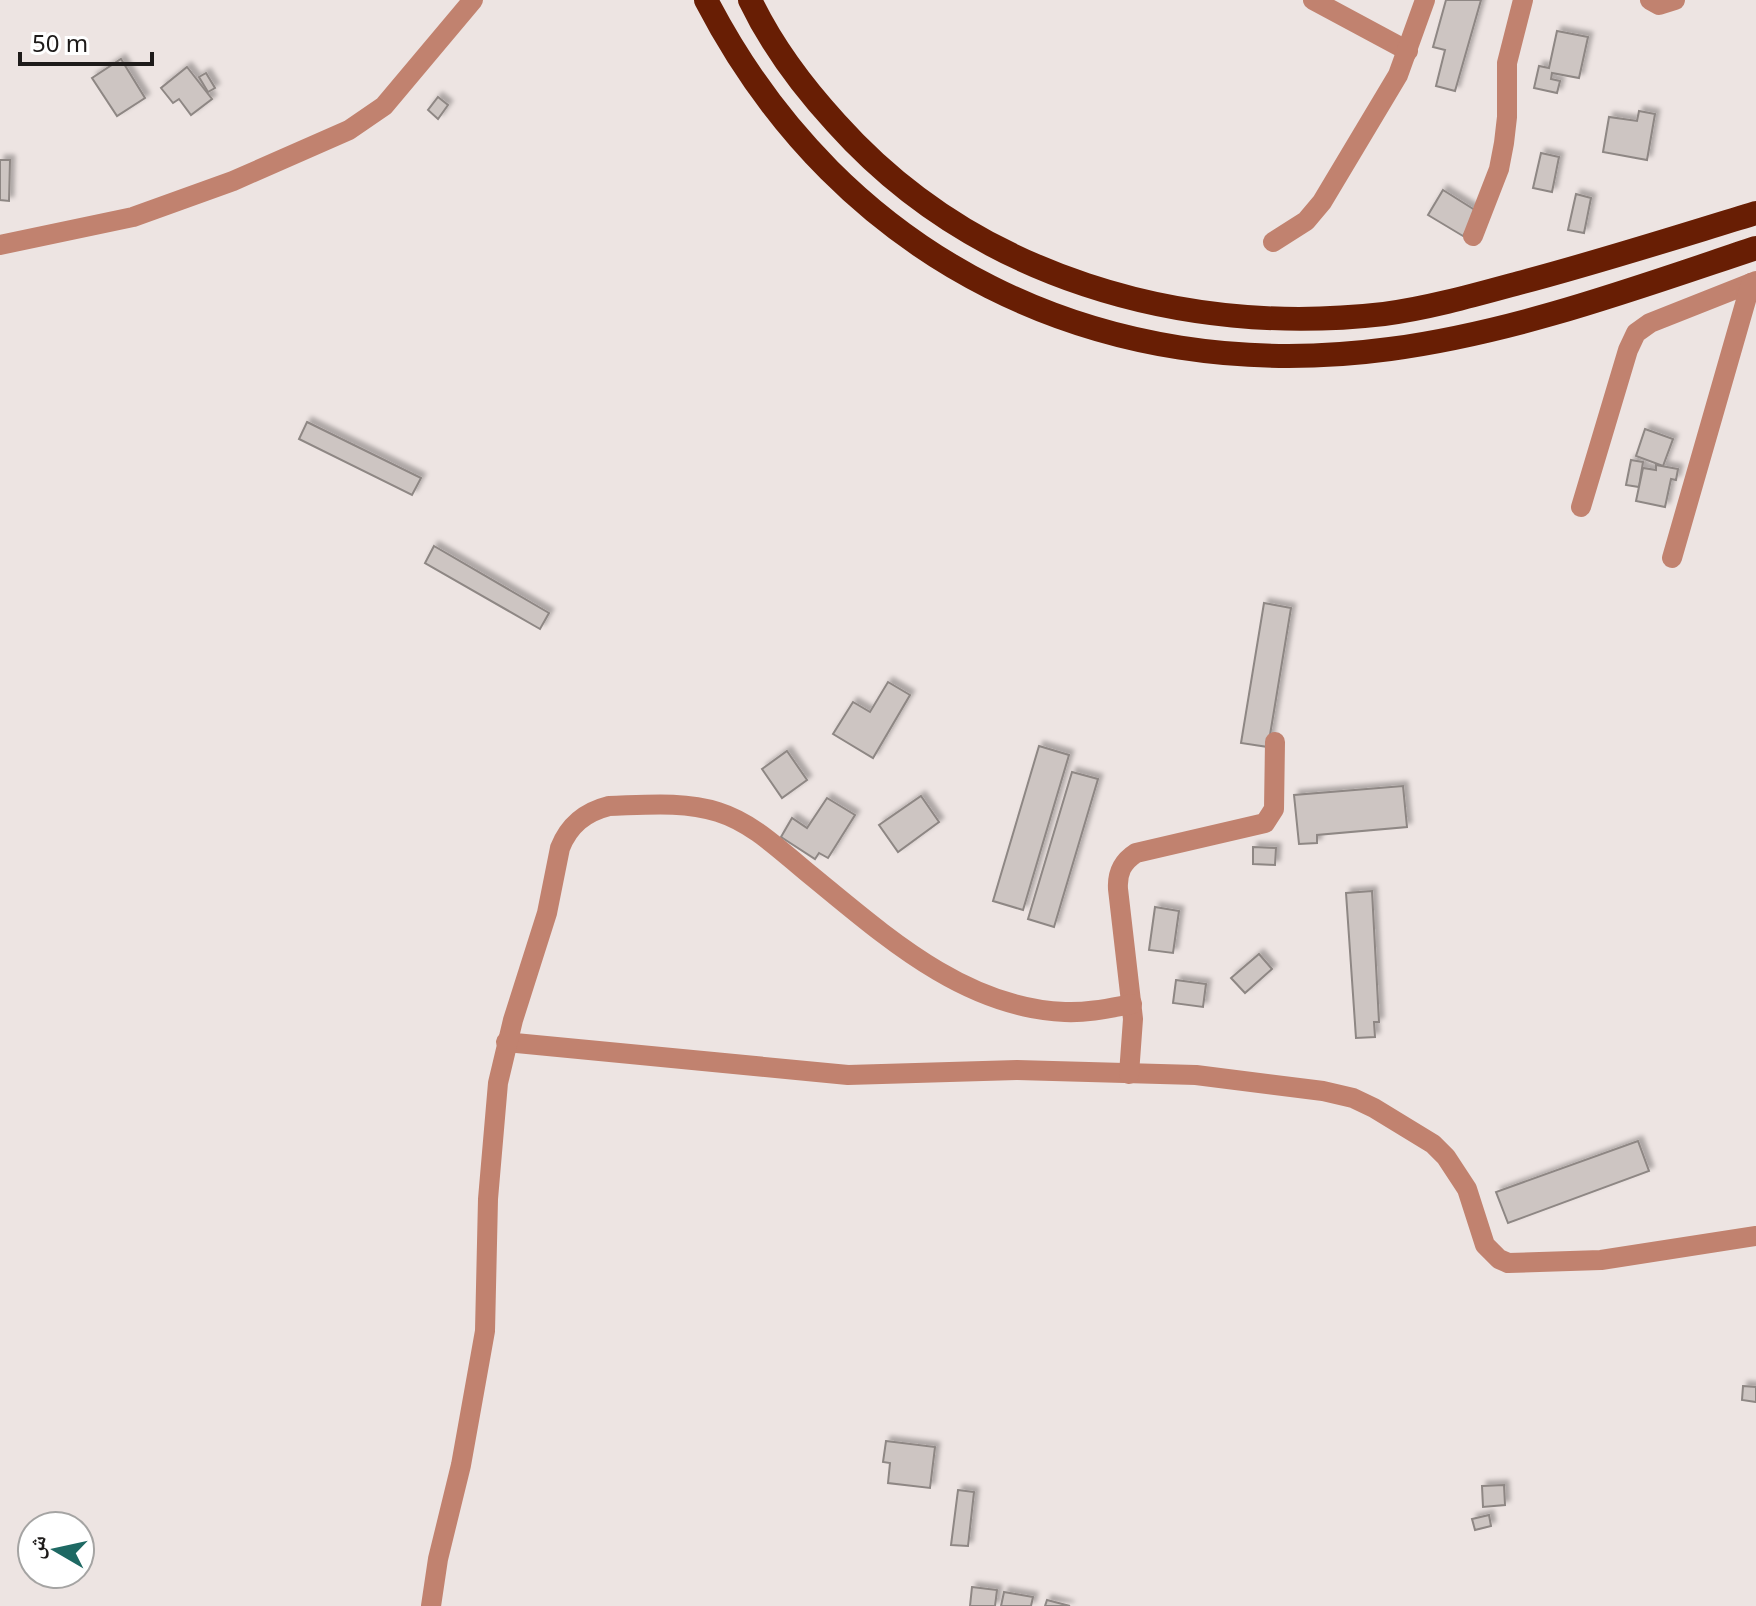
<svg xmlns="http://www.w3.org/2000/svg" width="1756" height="1606" font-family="'Noto Sans','Noto Naskh Arabic',sans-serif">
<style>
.building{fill:#cdc5c2;stroke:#8e8784;stroke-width:2;filter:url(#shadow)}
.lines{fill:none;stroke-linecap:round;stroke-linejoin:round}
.minor{stroke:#c1826f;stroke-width:20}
.highway{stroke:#681e04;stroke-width:24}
</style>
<defs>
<filter id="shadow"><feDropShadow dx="4.5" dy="-4.5" stdDeviation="2" flood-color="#0004"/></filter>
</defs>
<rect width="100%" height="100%" fill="#ede4e2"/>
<g class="building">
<polygon points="1446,0 1481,0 1455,91 1436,86 1445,50 1433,47"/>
<polygon points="1557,31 1588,37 1579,78 1552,73 1551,79 1560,81 1557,93 1534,88 1539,66 1549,68"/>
<polygon points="121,59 145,98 117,116 92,78"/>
<polygon points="187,67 212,99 191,115 179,99 173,103 161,88"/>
<polygon points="206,73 215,88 208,92 199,77"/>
<polygon points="438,97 448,105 438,119 428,110"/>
<polygon points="1639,111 1655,114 1647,160 1603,152 1609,117 1637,121"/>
<polygon points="1541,153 1559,157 1552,192 1533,188"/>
<polygon points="0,160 10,160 9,201 0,200"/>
<polygon points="1443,190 1478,212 1463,236 1428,215"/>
<polygon points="1576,194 1591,198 1584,233 1568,230"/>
<polygon points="307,422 421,478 412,495 299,439"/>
<polygon points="1645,429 1673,439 1663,466 1636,456"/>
<polygon points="1631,460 1643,462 1639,487 1626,485"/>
<polygon points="1656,465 1678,469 1676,480 1671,479 1665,507 1636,501 1643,468 1656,470"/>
<polygon points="434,546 549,613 540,629 425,563"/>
<polygon points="1264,603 1291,608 1268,747 1241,743"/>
<polygon points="888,682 910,695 873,758 833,734 853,702 870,712"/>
<polygon points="1039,746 1069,755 1023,910 993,901"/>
<polygon points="787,751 807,780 782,798 762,769"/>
<polygon points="1072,772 1098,779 1054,927 1028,919"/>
<polygon points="1403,786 1407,827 1317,835 1317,843 1299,844 1294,795"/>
<polygon points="921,796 939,822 898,852 879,825"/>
<polygon points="827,798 855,815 828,858 819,853 815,859 781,837 792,818 807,828"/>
<polygon points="1253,847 1276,848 1275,865 1253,864"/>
<polygon points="1372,891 1379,1022 1374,1022 1375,1037 1356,1038 1346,893"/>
<polygon points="1155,907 1179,911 1173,953 1149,950"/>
<polygon points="1259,954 1272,969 1245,993 1231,978"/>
<polygon points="1176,980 1206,984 1203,1007 1173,1003"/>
<polygon points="1638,1141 1649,1171 1508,1223 1496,1192"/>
<polygon points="1743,1386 1756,1387 1756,1402 1742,1400"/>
<polygon points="886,1441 935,1447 930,1488 888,1483 890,1463 883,1462"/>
<polygon points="1504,1485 1505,1505 1483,1507 1482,1486"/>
<polygon points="958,1490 974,1492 968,1546 951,1545"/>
<polygon points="1489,1515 1491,1526 1475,1530 1472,1519"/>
<polygon points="972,1587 997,1590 995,1606 970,1606"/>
<polygon points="1004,1592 1033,1597 1031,1606 1001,1606"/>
<polygon points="1047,1600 1070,1606 1045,1606"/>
</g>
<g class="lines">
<g class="minor">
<polyline points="1313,0 1408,51"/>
<polyline points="1650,0 1659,5 1675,0"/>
<polyline points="1473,236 1499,169 1504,143 1507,117 1507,63 1523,0"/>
<polyline points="1273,242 1306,221 1322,202 1398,75 1425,0"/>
<polyline points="0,245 133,217 233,181 349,130 384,106 473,0"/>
<polyline points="1581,507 1628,350 1636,333 1650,323 1756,281"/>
<polyline points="1672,558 1751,283"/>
<polyline points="506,1042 848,1075 1017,1070 1196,1075 1323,1091 1353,1098 1374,1108 1433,1144 1446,1157 1467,1189 1485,1245 1499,1259 1508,1263 1601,1260 1756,1236"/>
<path d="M1129 1074 1133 1019 1118 889C1117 873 1122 862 1136 853L1265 823 1274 809 1275 742"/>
<path d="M431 1606 438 1559 461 1465 485 1331 488 1199 498 1083 513 1020 547 913 560 848C569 825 585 812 609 806 645 805 683 801 718 812 753 823 780 850 808 873 883 934 963 1008 1065 1012 1088 1013 1110 1008 1132 1004"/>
</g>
<g class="highway">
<path d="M706 0C841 261 1101 388 1390 349 1516 332 1636 288 1756 248"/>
<path d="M750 0C772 46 802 86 836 123 974 277 1182 337 1384 314 1429 308 1475 295 1519 283 1599 262 1677 237 1756 213"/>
</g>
</g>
<g transform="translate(56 1550) rotate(279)"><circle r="38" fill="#ffffff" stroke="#a5a4a3" stroke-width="2"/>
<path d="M0-6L14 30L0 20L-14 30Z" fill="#1e6963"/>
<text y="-12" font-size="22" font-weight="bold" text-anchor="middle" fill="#1e1b1a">ش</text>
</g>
<path d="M20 52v12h132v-12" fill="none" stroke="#1e1b1a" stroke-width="4"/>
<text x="32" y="52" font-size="24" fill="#1e1b1a" stroke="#ffffff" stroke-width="6" paint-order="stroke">50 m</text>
</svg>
